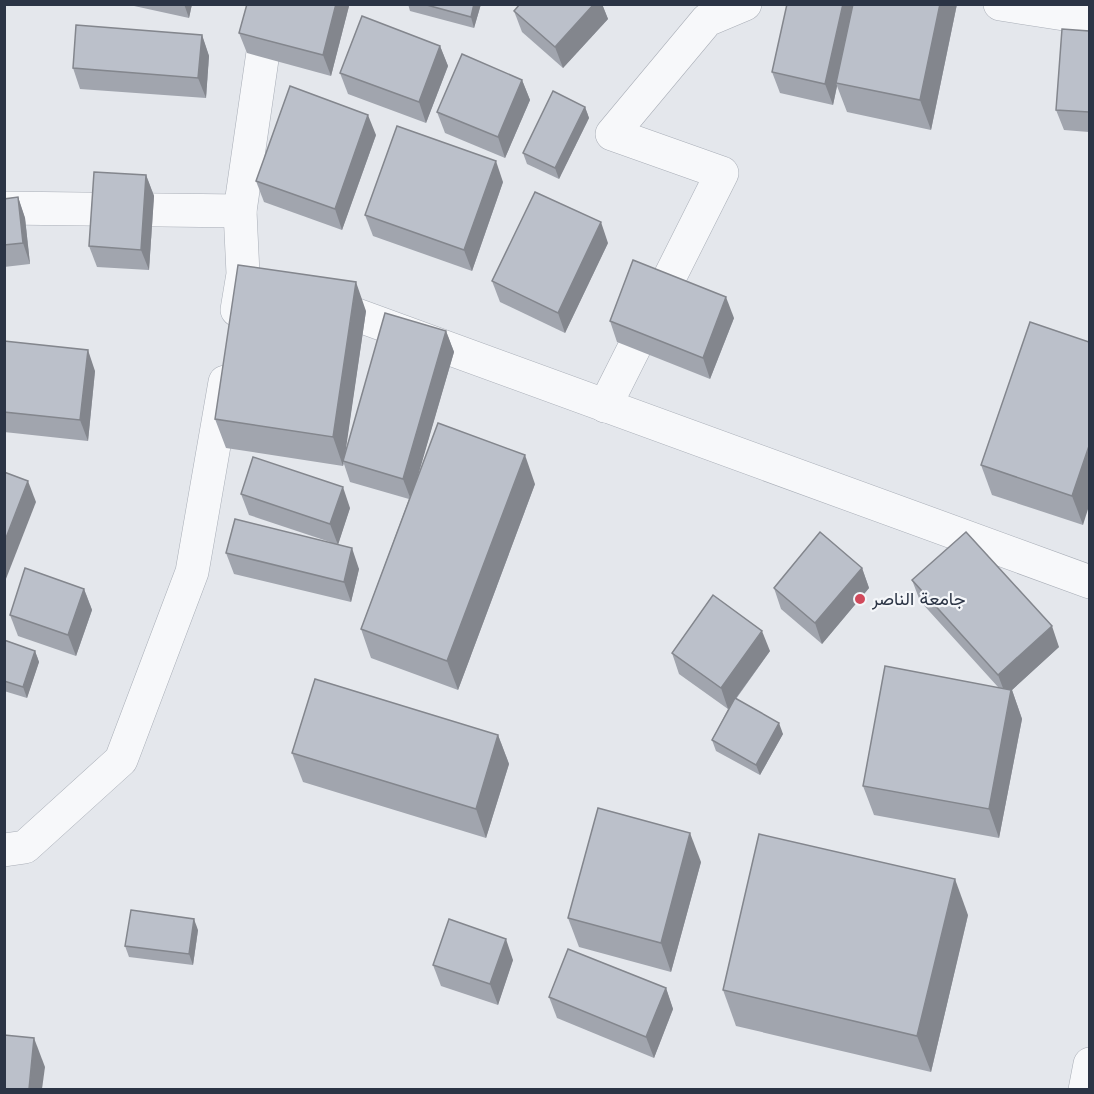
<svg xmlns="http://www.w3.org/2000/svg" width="1094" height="1094" font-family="Jost,Vazirmatn,sans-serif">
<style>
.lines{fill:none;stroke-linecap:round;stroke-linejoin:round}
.minor-casing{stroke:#a9aeb7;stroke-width:34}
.minor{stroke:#f7f8fa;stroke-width:33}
.wall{fill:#a1a5ae}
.shaded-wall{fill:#83868d}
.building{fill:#bbc0ca;stroke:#83868d;stroke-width:1.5}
.poi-dot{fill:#d1495b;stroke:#f4f6f9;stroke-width:2}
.labels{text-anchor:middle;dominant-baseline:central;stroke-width:4.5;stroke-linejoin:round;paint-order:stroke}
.poi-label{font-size:18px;fill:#2b3445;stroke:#f4f6f9;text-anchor:start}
</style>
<rect width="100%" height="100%" fill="#e4e7ec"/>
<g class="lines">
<g class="minor-casing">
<g id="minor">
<polyline points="1000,4 1090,18"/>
<polyline points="4,208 240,211"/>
<polyline points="324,303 1090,582"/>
<polyline points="237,310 243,274 240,211 270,4"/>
<polyline points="605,406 722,173 612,134 707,20 745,4"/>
<polyline points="4,850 25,847 121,760 192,572 225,382"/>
<polyline points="1085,1090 1090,1064"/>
</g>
</g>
<use href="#minor" class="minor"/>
</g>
<g class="wall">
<polygon points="125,4 192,4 189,18"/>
<polygon points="247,4 348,4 349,6 331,76 247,53 239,33"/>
<polygon points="408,4 481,4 474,28 410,11"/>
<polygon points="520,4 602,4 608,19 563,68 522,32 514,11"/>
<polygon points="957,4 931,130 847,112 837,86 833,105 780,93 772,72"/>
<polygon points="1089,31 1089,132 1064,130 1056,110"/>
<polygon points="202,35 209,56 206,98 80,89 73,68"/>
<polygon points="440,46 448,66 426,123 348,94 340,73"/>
<polygon points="522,80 530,100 505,158 445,133 437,112"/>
<polygon points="585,107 589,118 559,179 527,164 523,153"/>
<polygon points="376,135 342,230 264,202 256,181"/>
<polygon points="146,175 154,196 149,270 97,267 89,246"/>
<polygon points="503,182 472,271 373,236 365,215"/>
<polygon points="18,197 25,218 30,264 4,267 4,199"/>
<polygon points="608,243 565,333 500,302 492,281"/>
<polygon points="366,311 345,452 446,331 454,352 416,481 535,484 458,690 371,658 361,629 409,499 350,482 344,464 343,466 226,448 215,419"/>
<polygon points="734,318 710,379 617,342 610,321"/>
<polygon points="4,341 95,371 88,441 4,432"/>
<polygon points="1089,342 1083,525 992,495 981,465"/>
<polygon points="241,494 350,508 338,544 359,569 351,602 234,574 226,553 330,542 249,515"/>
<polygon points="862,568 869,588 822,644 781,609 774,588"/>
<polygon points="912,580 1059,647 1012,690 1022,719 999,838 874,815 863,786 998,687 920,601"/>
<polygon points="84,589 92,610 76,656 18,636 10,615"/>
<polygon points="4,640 35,651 39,662 27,698 4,691"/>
<polygon points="770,651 736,699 783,734 760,775 716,751 712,740 728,709 679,674 672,653"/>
<polygon points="498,735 509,764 486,838 303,782 292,753"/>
<polygon points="701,862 671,972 579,947 568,918"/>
<polygon points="968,915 931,1072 736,1026 723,990"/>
<polygon points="198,930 193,965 129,957 125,946"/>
<polygon points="513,960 498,1005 441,986 433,965"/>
<polygon points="666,988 673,1009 654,1058 557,1018 549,997"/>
</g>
<g class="shaded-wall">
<polygon points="184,4 192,4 189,18"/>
<polygon points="336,4 348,4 349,6 331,76 323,55"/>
<polygon points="474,4 481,4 474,28 471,17"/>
<polygon points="594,4 602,4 608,19 563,68 555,47"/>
<polygon points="843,4 855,4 836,83 837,86 833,105 825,84"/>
<polygon points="940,4 957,4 931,130 920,100"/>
<polygon points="202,35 209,56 206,98 198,78"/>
<polygon points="440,46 448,66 426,123 419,102"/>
<polygon points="522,80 530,100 505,158 498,137"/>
<polygon points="585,107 589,118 559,179 555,168"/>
<polygon points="368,115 376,135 342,230 335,209"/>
<polygon points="496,161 503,182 472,271 464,250"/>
<polygon points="146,175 154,196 149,270 141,250"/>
<polygon points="18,197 25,218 30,264 23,243"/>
<polygon points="601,222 608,243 565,333 558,313"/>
<polygon points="356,282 366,311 344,462 343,461 343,466 333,437"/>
<polygon points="726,297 734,318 710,379 703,358"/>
<polygon points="446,331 454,352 411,500 403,479"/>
<polygon points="88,350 95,371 88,441 80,420"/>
<polygon points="1089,446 1089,506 1083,525 1072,496"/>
<polygon points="525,455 535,484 458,690 447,661"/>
<polygon points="28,481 36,502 4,584 4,543"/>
<polygon points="343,487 350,508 338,545 330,524"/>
<polygon points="352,548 359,569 351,602 344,582"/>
<polygon points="862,568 869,588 822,644 815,623"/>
<polygon points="84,589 92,610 76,656 68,635"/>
<polygon points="1052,626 1059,647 1012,690 1022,719 999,838 989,809 1006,696 998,675"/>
<polygon points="762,631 770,651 728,709 721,688"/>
<polygon points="35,651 39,662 27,698 23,687"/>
<polygon points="779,723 783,734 760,775 756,765"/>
<polygon points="498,735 509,764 486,838 476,809"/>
<polygon points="690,833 701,862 671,972 661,943"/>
<polygon points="955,879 968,915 931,1072 917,1036"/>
<polygon points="194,919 198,930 193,965 189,954"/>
<polygon points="506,939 513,960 498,1005 490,984"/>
<polygon points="666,988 673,1009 654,1058 646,1037"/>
<polygon points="34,1038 45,1067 42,1089 29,1089"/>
</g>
<g class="building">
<polygon points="247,4 336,4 323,55 239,33"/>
<polygon points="423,4 474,4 471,17"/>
<polygon points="520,4 594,4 555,47 514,11"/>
<polygon points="787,4 843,4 825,84 772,72"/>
<polygon points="853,4 940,4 920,100 836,83"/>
<polygon points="362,16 440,46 419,102 340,73"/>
<polygon points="76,25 202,35 198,78 73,68"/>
<polygon points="1062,29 1089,31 1089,112 1056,110"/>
<polygon points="462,54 522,80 498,137 437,112"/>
<polygon points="290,86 368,115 335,209 256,181"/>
<polygon points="553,91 585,107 555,168 523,153"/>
<polygon points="397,126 496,161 464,250 365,215"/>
<polygon points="94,172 146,175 141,250 89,246"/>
<polygon points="535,192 601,222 558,313 492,281"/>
<polygon points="18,197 23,243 4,245 4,199"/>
<polygon points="633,260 726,297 703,358 610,321"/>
<polygon points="238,265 356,282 333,437 215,419"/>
<polygon points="385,313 446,331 403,479 343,461"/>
<polygon points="1030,322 1089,342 1089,446 1072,496 981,465"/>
<polygon points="4,341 88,350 80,420 4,412"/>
<polygon points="438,423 525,455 447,661 361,629"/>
<polygon points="253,457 343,487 330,524 241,494"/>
<polygon points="4,472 28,481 4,543"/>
<polygon points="235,519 352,548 344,582 226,553"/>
<polygon points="820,532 862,568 815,623 774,588"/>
<polygon points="966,532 1052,626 998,675 912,580"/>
<polygon points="25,568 84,589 68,635 10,615"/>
<polygon points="713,595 762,631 721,688 672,653"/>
<polygon points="4,640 35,651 23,687 4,681"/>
<polygon points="885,666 1011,690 989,809 863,786"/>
<polygon points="315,679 498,735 476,809 292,753"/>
<polygon points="735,698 779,723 756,765 712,740"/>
<polygon points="598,808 690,833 661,943 568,918"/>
<polygon points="759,834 955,879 917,1036 723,990"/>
<polygon points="131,910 194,919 189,954 125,946"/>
<polygon points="449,919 506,939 490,984 433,965"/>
<polygon points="568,949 666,988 646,1037 549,997"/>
<polygon points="4,1035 34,1038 29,1089 4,1089"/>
</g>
<circle class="poi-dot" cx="860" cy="599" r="6"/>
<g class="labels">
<g class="poi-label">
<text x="872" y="599">جامعة الناصر</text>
</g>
</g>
<rect width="1094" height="1094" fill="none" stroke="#2b3445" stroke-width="12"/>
</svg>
